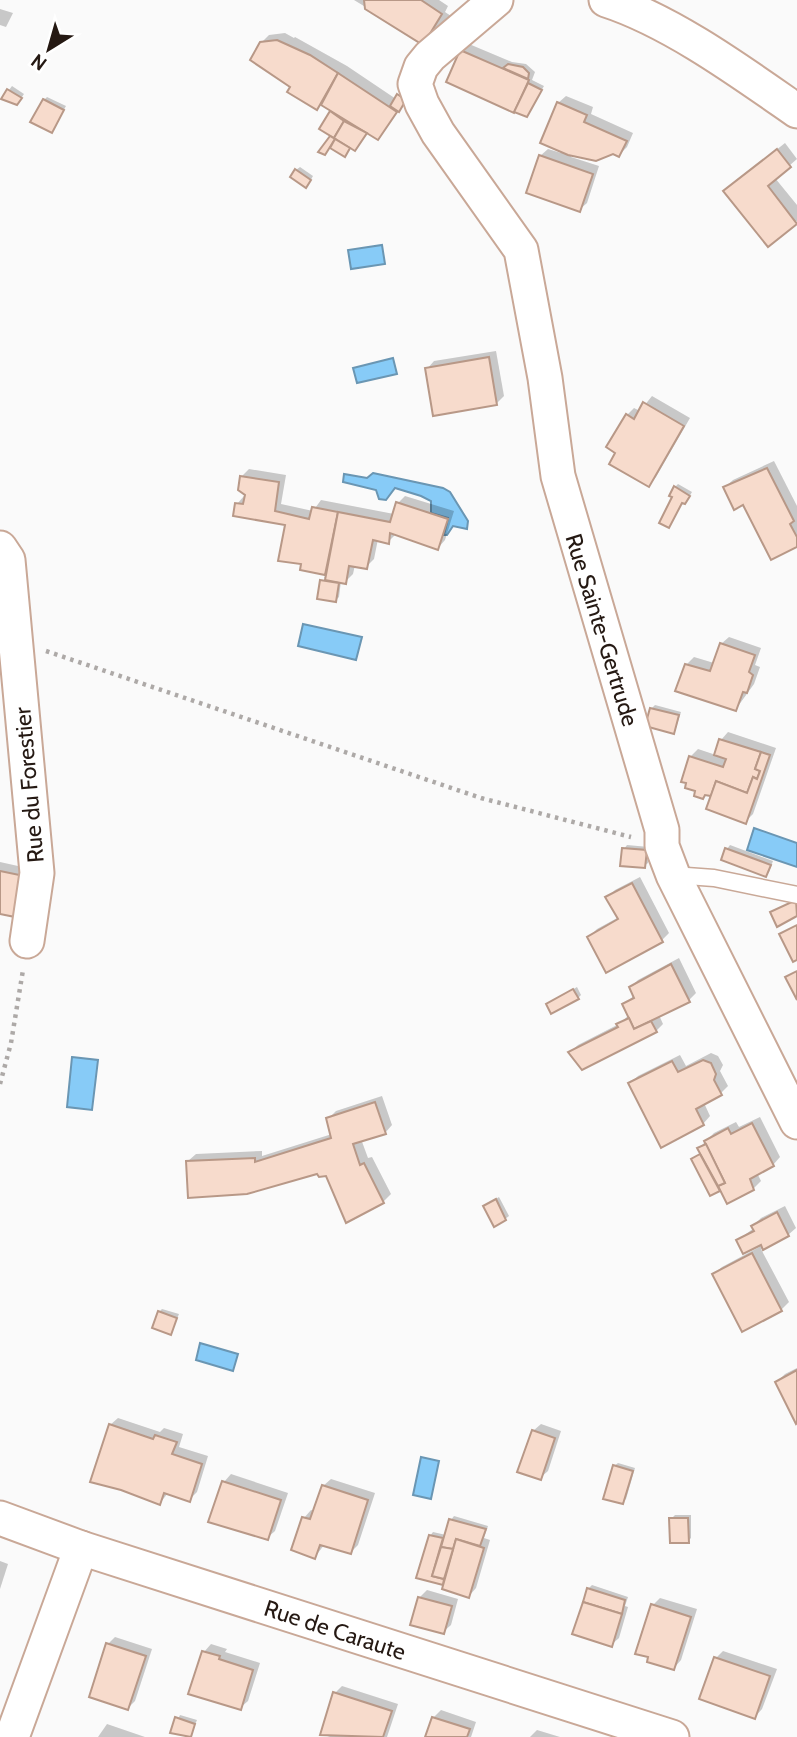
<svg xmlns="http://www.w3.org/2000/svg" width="797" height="1737" font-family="Cabin,sans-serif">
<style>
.water{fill:#87cbf7;stroke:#6a96b3;stroke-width:2}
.shadow{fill:#0003}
.building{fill:#f7dbcc;stroke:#b89887;stroke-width:2}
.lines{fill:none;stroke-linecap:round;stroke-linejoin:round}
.lane-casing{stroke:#c9a897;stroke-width:19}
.street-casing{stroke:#c9a897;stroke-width:37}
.path{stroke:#ada9a7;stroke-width:4.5;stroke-dasharray:3.5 5;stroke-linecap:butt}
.lane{stroke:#fff;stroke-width:16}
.street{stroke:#fff;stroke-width:33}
.labels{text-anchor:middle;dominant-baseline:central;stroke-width:6;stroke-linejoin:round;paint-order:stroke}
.street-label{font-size:23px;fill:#251913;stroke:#fff}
</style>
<rect width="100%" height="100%" fill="#fafafa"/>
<g class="water">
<polygon points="382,245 385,264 351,269 348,250"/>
<polygon points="393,358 397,374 357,383 353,368"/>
<polygon points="373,473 443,488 450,492 468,521 467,529 453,526 447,535 444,535 448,518 431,513 431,501 421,496 395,488 386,500 379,499 376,490 343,482 344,474 367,478"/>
<polygon points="303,624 362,637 356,660 298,646"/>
<polygon points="754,828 797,843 797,867 747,850"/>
<polygon points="72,1057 98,1060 92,1110 67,1107"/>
<polygon points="200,1343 238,1354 233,1371 196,1360"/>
<polygon points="421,1457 439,1461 431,1499 413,1495"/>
</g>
<g class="shadow">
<polygon points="354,0 439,0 448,6 445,12 454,18 437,35 433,32 423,42"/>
<polygon points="0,9 13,13 6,27 0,25"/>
<polygon points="285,33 294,38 295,37 347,66 396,99 402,92 408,97 377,138 367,132 344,155 330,147 325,153 321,151 332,135 332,113 334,111 322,103 317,108 293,87 261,43 269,35"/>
<polygon points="469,44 512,62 526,64 535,72 532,80 544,86 527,115 462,51"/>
<polygon points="12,86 24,94 20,100 3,98"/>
<polygon points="566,96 593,107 591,114 633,133 627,147 619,155 613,153 572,154 571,157 599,166 587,203 579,210 540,156 548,149 561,153 558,103"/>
<polygon points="47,97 66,106 52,131 44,100"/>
<polygon points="785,143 797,159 775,178 797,205 797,221 768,244 733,184"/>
<polygon points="300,167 313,176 309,183 296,170"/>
<polygon points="496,351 504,396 496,404 427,369 434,361"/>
<polygon points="652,396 690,418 656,477 649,485 617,452 627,415 634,408 640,411"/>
<polygon points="774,461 797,506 797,545 725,487 733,480"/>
<polygon points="249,469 286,475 281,504 313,511 321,500 394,514 398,503 405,496 454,511 445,540 438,548 396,534 388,542 378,539 374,559 366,567 355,565 353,574 345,582 341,581 339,597 335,601 327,579 324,578 327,573 302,568 303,562 287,524 237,504 244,496 252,497 242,476"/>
<polygon points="678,484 692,492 688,499 683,501 669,526 675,487"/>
<polygon points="729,637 761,648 755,665 760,667 754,684 736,709 687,664 694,657 714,663 721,644"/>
<polygon points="655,705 681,712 676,728 673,732 652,708"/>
<polygon points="728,732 776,748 753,814 745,822 713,795 697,790 689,781 683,780 691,756 698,749 716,755 721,740"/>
<polygon points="627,845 649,847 648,863 644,866 624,849"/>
<polygon points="730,845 773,861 769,872 766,875 727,849"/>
<polygon points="0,862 36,870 0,912"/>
<polygon points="640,877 669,933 662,940 589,937 597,929 619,917 608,897 615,890"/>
<polygon points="679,958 696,993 689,1000 659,1015 663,1024 656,1031 570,1052 578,1045 619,1024 629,1015 624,1004 635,995 631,987 638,980"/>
<polygon points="577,987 581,995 578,998 548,1004"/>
<polygon points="711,1053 718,1056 723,1065 720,1071 728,1086 720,1094 704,1103 710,1116 703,1124 630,1083 638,1076 680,1055 686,1066"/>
<polygon points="382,1096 392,1125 385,1133 361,1139 368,1158 372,1157 391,1194 383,1202 327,1173 188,1161 196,1154 262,1151 262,1156 332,1134 328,1119 336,1111"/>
<polygon points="760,1117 780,1157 773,1165 757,1173 761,1181 753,1189 719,1190 693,1159 702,1153 699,1148 714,1133 736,1122 739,1127"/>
<polygon points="499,1197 509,1216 505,1219 485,1206"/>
<polygon points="785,1206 796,1228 788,1235 761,1249 789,1302 781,1310 714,1274 722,1267 763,1245 738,1240 754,1228 753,1226 761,1218"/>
<polygon points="162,1309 179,1314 171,1333 159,1312"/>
<polygon points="797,1368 797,1421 777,1382 785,1374"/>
<polygon points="118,1418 160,1432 164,1428 183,1434 179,1447 208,1456 197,1492 189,1500 168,1493 160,1503 110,1425"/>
<polygon points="541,1424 561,1431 548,1471 540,1478 533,1431"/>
<polygon points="618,1463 635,1468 626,1499 622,1502 614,1466"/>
<polygon points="231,1474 288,1493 275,1531 267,1538 224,1482"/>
<polygon points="331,1479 375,1493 358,1545 350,1553 324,1545 315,1557 304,1518 311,1510 315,1511 323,1486"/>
<polygon points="675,1515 691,1515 691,1538 688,1541 671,1519"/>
<polygon points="454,1516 488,1526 484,1538 490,1540 476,1588 469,1596 446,1579 442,1583 419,1577 430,1536 433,1532 446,1535 451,1520"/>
<polygon points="0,1561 8,1564 0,1589"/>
<polygon points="592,1585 628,1597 625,1606 628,1607 619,1638 611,1645 588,1589"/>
<polygon points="427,1590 458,1599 451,1625 443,1632 412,1623 420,1597"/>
<polygon points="660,1598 697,1609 681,1660 674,1668 653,1605"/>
<polygon points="115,1637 152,1649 135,1701 128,1708 108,1644"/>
<polygon points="211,1644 227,1649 225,1652 260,1663 248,1701 240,1708 204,1652"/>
<polygon points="723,1651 777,1669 762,1709 755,1717 716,1658"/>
<polygon points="342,1686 398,1704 387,1737 330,1737 322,1734 335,1693"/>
<polygon points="441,1710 476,1722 471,1737 427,1737 433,1718"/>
<polygon points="180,1715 197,1720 190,1737 172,1732"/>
<polygon points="107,1724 145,1737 98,1737"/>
<polygon points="537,1730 560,1737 530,1737"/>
</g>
<g class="building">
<polygon points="364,0 421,0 442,14 423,45 365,9"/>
<polygon points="277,40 310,55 338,73 317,110 287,92 290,87 250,60 260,42"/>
<polygon points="460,50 529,80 514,113 446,82"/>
<polygon points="508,64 523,67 529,73 528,79 503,68"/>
<polygon points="338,73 397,112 378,140 321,105"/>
<polygon points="528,83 542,90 527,117 514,112"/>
<polygon points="7,89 22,98 17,105 1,99"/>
<polygon points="397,94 406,100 399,112 390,106"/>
<polygon points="43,99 64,110 52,133 30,122"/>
<polygon points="557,102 587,115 584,122 627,141 619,157 613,154 596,161 568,155 540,143"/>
<polygon points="330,111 344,121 334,138 319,129"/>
<polygon points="344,121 367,133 355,151 334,138"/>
<polygon points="330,136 335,139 325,155 318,152"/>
<polygon points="335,139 350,148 345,157 330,148"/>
<polygon points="777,149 791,167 768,186 797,224 768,247 723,191"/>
<polygon points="539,155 593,174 580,212 526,193"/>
<polygon points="295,169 311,180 306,188 290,177"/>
<polygon points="489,357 497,405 433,416 425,368"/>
<polygon points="643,402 684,426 649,487 609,464 615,453 606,447 626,414 634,419"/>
<polygon points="767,468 794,521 790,524 797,537 797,547 771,560 743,505 734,510 723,487"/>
<polygon points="240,476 279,482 275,511 309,519 312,507 338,512 325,575 300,570 301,564 278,561 285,525 233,516 235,503 243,504 245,495 238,490"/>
<polygon points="674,486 690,496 685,504 682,503 669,528 659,523 672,497 669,496"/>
<polygon points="396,502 448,519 438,550 390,533 389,544 373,540 367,569 349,566 346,584 325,580 338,512 390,522"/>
<polygon points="320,580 339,583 336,602 317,599"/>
<polygon points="720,643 755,655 749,672 753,675 747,693 743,692 736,711 675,691 685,664 710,671"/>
<polygon points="650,708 679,715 674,734 645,726"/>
<polygon points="719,739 761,752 755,769 760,771 757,779 753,777 747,793 716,781 711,796 705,795 703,799 694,796 695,791 685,788 686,783 681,782 689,756 723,767 726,759 714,755"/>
<polygon points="761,752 770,755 746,824 706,809 716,781 747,793 753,777 757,779 760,771 755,769"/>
<polygon points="622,848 647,850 645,868 620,866"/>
<polygon points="725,848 771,865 766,877 721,860"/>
<polygon points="0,871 29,877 15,917 0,914"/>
<polygon points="632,883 663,942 606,973 587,937 618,919 605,897"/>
<polygon points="796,900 797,916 777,927 770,912"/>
<polygon points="797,925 797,960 793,962 779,934"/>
<polygon points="671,964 690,1002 634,1029 622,1004 634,998 629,987"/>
<polygon points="797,971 797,1000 785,977"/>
<polygon points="573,989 579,999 551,1014 546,1004"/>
<polygon points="629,1018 634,1029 651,1021 657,1032 582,1070 568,1052 618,1027 616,1024"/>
<polygon points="703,1060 711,1063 716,1074 714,1080 722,1095 696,1109 704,1125 661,1148 628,1083 672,1061 678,1072"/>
<polygon points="375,1102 386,1134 353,1144 360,1165 364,1163 384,1203 346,1223 326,1176 319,1177 317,1174 247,1194 188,1198 186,1161 255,1158 255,1162 331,1138 326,1118"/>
<polygon points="752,1123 774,1166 750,1179 754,1190 727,1204 718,1186 725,1183 704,1141 728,1128 731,1134"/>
<polygon points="706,1144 725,1183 718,1186 697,1148"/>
<polygon points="700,1154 720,1191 710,1196 691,1159"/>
<polygon points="496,1199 506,1220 494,1227 483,1206"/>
<polygon points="777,1212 789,1236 763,1250 761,1245 743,1254 736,1240 754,1231 751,1226"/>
<polygon points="752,1253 782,1311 742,1332 712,1274"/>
<polygon points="158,1311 177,1318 171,1335 152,1328"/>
<polygon points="797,1370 797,1423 796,1424 775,1382"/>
<polygon points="109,1424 153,1439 155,1435 177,1442 172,1454 202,1464 190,1502 164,1493 160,1505 121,1490 90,1482"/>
<polygon points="532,1430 555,1438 541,1480 517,1472"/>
<polygon points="613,1465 633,1471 623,1504 603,1499"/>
<polygon points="222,1481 281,1500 268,1540 208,1522"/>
<polygon points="322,1485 368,1500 351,1554 320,1545 315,1559 291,1550 302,1517 310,1519"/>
<polygon points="669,1518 688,1518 689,1543 670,1543"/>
<polygon points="449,1519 486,1529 480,1546 456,1539 453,1549 441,1547"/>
<polygon points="429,1535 443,1538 432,1576 444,1579 443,1585 416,1578"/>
<polygon points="456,1539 484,1548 469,1598 442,1589"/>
<polygon points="441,1547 453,1549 444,1579 432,1576"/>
<polygon points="587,1588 625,1600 622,1614 583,1602"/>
<polygon points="418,1597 452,1606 444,1634 410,1625"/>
<polygon points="583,1602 622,1614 612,1647 572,1634"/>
<polygon points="651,1604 691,1617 674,1670 647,1662 648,1657 635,1654"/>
<polygon points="106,1643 146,1656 128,1710 89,1697"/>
<polygon points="202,1651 220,1656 219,1659 253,1670 241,1710 188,1694"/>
<polygon points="714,1657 770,1676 755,1719 699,1699"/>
<polygon points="333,1692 392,1711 383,1737 320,1735"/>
<polygon points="175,1717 195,1724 191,1737 170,1733"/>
<polygon points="432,1717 470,1729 467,1737 425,1737"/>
</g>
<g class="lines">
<g class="lane-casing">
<polyline id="lane" points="673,875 714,878 797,895"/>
</g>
<g class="street-casing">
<g id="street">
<polyline points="496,0 430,56 421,67 415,84 422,104 438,133 521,250 545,378 558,476 662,830 662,846 673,875 797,1122"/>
<path d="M606 0C671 21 741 72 797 111"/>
<polyline points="0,548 8,560 37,873 27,941"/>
<polyline points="0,1518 81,1548 672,1737"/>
<polyline points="12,1737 81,1548"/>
</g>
</g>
<g class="path">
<polyline points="46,651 481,798 631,837"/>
<polyline points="0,1084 11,1043 23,970"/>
</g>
<use href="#lane" class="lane"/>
<use href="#street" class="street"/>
</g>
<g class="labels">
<g class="street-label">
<text transform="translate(602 630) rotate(73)">Rue Sainte-Gertrude</text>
<text transform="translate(29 785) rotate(-95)">Rue du Forestier</text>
<text transform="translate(335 1630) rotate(18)">Rue de Caraute</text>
</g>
</g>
<g transform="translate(49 49) rotate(217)" stroke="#ffffff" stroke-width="5" paint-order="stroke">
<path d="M0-5L12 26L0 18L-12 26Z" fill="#251913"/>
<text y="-10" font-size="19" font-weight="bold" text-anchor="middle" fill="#251913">N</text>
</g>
</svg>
